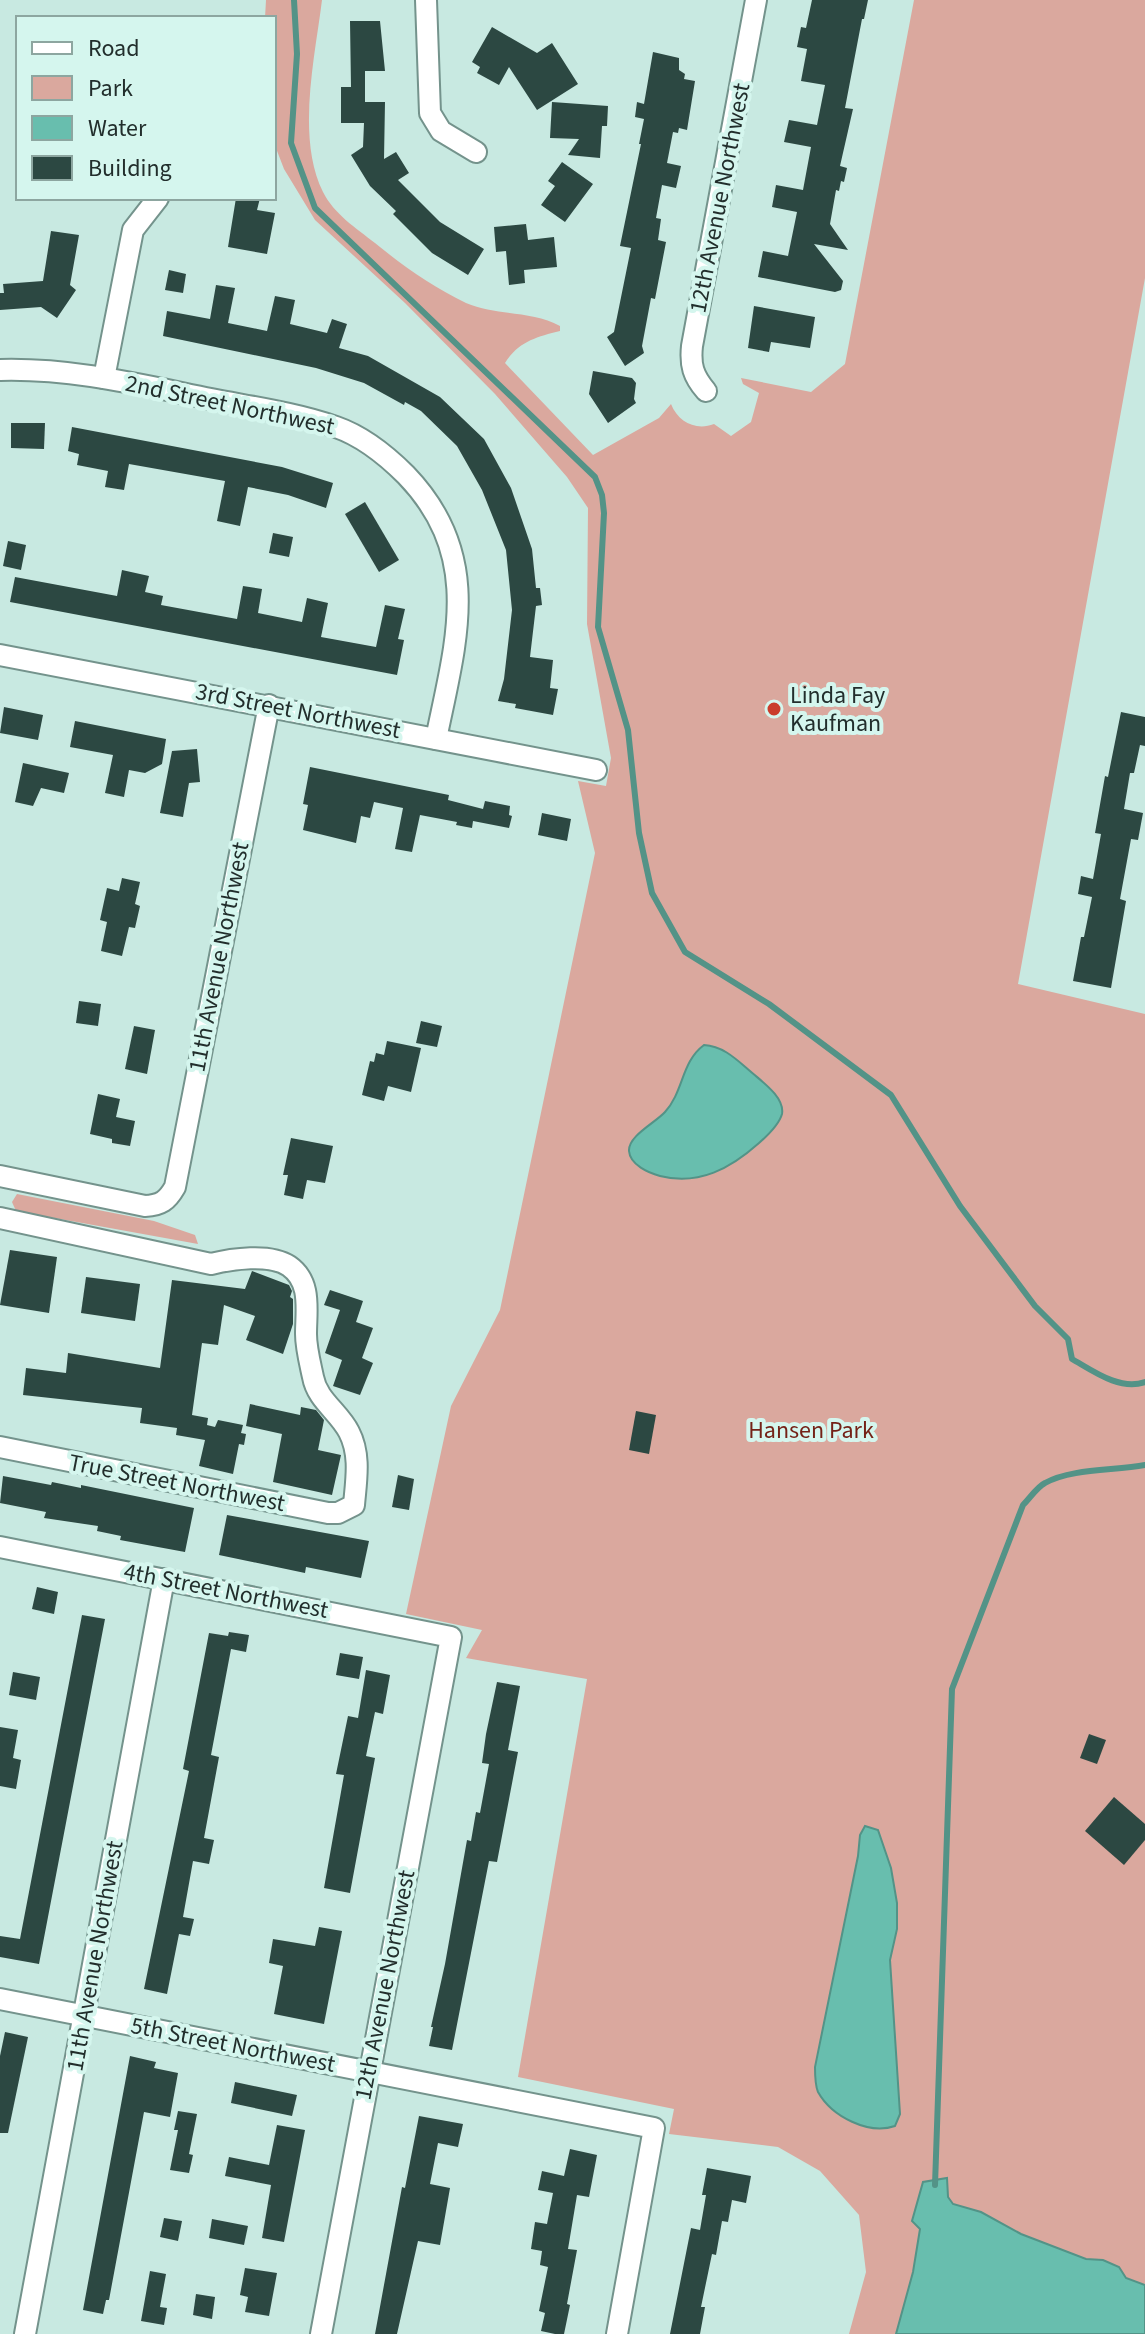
<svg xmlns="http://www.w3.org/2000/svg" width="1145" height="2334" font-family="'Source Sans 3',sans-serif">
<style>
.green{fill:#daa89e}
.water{fill:#68beae;stroke:#539387;stroke-width:2}
.lines{fill:none;stroke-linecap:round;stroke-linejoin:round}
.stream{stroke:#539387;stroke-width:6}
.building{fill:#2c4842}
.minor-casing{stroke:#74938c;stroke-width:24}
.minor{stroke:#fff;stroke-width:20}
.poi-dot{fill:#ca3d2c;stroke:#d5f6ee;stroke-width:3}
.labels{text-anchor:middle;dominant-baseline:central;stroke-width:8;stroke-linejoin:round;paint-order:stroke}
.street-label{font-size:24px;fill:#222e2c;stroke:#d5f6ee}
.poi-label{font-size:24px;fill:#222e2c;stroke:#d5f6ee;text-anchor:start}
.park-label{font-size:24px;fill:#742217;stroke:#d5f6ee}
</style>
<rect width="100%" height="100%" fill="#c8e9e1"/>
<g class="green">
<path d="M266 0H322C315 57 296 138 323 192 334 214 356 228 375 243 403 266 433 287 466 303 496 316 531 310 560 326V331C536 337 518 342 505 363L593 455 659 418 671 404C678 422 696 431 714 424L731 436 751 422 759 393 743 384 741 378 811 392 845 364 914 0H1145V278L1018 984 1145 1014V2334H849L866 2272 859 2215 820 2171 778 2147 669 2134 674 2109 518 2077 587 1679 466 1658 482 1630 406 1614 451 1406 500 1310 595 853 578 781 606 786 611 758 587 624 588 508 567 477 495 394 405 303 315 220 284 169 274 143V18H265Z"/>
<polygon points="17,1194 154,1221 195,1235 198,1244 16,1211 12,1202"/>
</g>
<g class="water">
<path d="M704 1045C723 1046 736 1059 750 1071 761 1081 785 1097 782 1114 779 1125 767 1136 759 1143 731 1168 699 1186 660 1176 649 1173 630 1165 629 1151 628 1136 655 1123 665 1112 684 1091 681 1062 704 1045Z"/>
<path d="M865 1826 878 1830 891 1868 897 1903V1929L890 1960 900 2114 895 2126C869 2135 832 2117 818 2092 815 2085 815 2074 815 2067L858 1856 860 1835Z"/>
<polygon points="947,2178 948,2197 953,2204 981,2212 1021,2234 1086,2259 1103,2260 1119,2267 1126,2278 1145,2285 1145,2334 896,2334 913,2272 920,2229 912,2221 923,2182"/>
</g>
<g class="lines">
<g class="stream">
<path d="M294 0 297 54 291 143 315 208 595 477 602 495 604 513 598 627 628 730 639 833 652 893 685 952 769 1004 891 1095 960 1206 1035 1306 1068 1339 1072 1359C1093 1371 1120 1391 1145 1382"/>
<path d="M935 2185 952 1689 1023 1505C1030 1498 1037 1487 1045 1483 1072 1468 1115 1471 1145 1465"/>
</g>
</g>
<g class="building">
<polygon points="812,0 868,0 864,19 862,19 845,108 853,109 840,166 847,168 844,182 841,181 839,191 836,190 830,224 848,250 814,244 843,281 841,290 835,292 758,277 763,251 788,256 797,212 772,207 776,185 803,190 811,147 784,142 789,120 817,125 825,85 801,81 807,49 797,47 801,27 806,28"/>
<polygon points="350,21 380,21 385,71 365,71 365,102 385,102 384,159 396,152 409,173 398,180 440,222 484,249 468,275 432,253 393,214 396,211 370,186 351,155 363,147 364,123 341,123 341,87 351,87"/>
<polygon points="492,27 537,53 552,43 578,84 537,110 509,67 499,85 477,73 480,67 472,62"/>
<polygon points="653,52 679,58 679,70 685,74 684,79 695,81 687,130 679,128 678,133 673,132 667,163 681,166 676,188 662,185 656,218 661,219 658,240 666,242 655,299 651,298 642,346 644,353 625,366 607,337 614,332 631,248 620,246 641,144 639,144 644,119 635,117 637,102 644,104"/>
<polygon points="552,102 608,106 607,126 602,126 600,158 568,155 579,139 550,138"/>
<polygon points="562,162 593,184 565,222 541,205 555,186 548,181"/>
<polygon points="236,198 260,198 257,210 275,213 267,254 228,247"/>
<polygon points="526,224 528,240 554,237 557,267 524,270 525,283 509,285 506,251 496,252 494,227"/>
<polygon points="51,231 79,235 70,285 76,290 57,318 41,307 0,310 0,293 4,293 3,284 43,281"/>
<polygon points="169,270 186,274 183,293 165,290"/>
<polygon points="216,285 235,288 228,323 267,331 275,296 295,300 290,324 327,333 332,319 347,324 339,348 368,356 440,397 484,439 511,488 532,549 536,588 540,588 542,605 536,606 530,657 553,660 550,688 558,689 553,715 515,708 516,704 498,701 504,679 512,610 506,550 482,490 457,446 421,411 405,402 404,405 364,383 316,368 163,336 167,311 210,319"/>
<polygon points="754,306 815,317 810,348 771,342 769,352 748,348"/>
<polygon points="593,371 632,378 636,383 634,399 636,403 608,423 589,394"/>
<polygon points="11,423 45,423 44,449 11,448"/>
<polygon points="72,427 282,467 333,483 326,508 288,495 248,487 240,526 217,521 225,481 129,464 124,490 105,487 108,471 77,465 79,454 68,451"/>
<polygon points="365,502 399,560 379,572 345,514"/>
<polygon points="273,533 293,537 289,557 269,553"/>
<polygon points="8,541 26,545 21,570 3,566"/>
<polygon points="122,570 149,576 145,592 163,596 161,605 237,619 243,586 262,589 258,613 302,622 307,598 328,603 321,637 376,647 385,605 405,609 398,639 404,640 397,675 10,602 15,577 117,596"/>
<polygon points="4,707 43,715 38,740 0,733"/>
<polygon points="1121,712 1145,717 1145,746 1140,745 1134,773 1130,773 1124,809 1143,813 1138,840 1131,839 1120,899 1126,901 1111,988 1073,981 1081,937 1084,937 1092,897 1078,894 1081,876 1093,879 1101,834 1095,833 1105,776 1108,777"/>
<polygon points="75,721 166,739 162,764 145,773 129,770 124,797 105,793 113,755 70,747"/>
<polygon points="197,749 200,782 189,783 183,817 160,813 172,751"/>
<polygon points="23,763 69,773 64,793 41,788 33,806 15,802"/>
<polygon points="310,767 449,795 448,800 483,809 485,801 510,806 509,815 512,816 509,828 473,821 472,828 456,825 457,822 420,815 412,852 395,849 403,808 374,802 370,818 361,816 356,843 303,830 308,805 303,804"/>
<polygon points="542,813 571,819 567,841 538,835"/>
<polygon points="122,878 140,882 135,904 140,906 135,928 129,927 122,956 101,951 107,922 100,920 107,888 119,891"/>
<polygon points="79,1001 101,1004 98,1026 76,1023"/>
<polygon points="421,1021 442,1026 437,1047 416,1043"/>
<polygon points="134,1026 155,1030 147,1074 125,1069"/>
<polygon points="387,1041 421,1048 411,1092 388,1086 384,1101 362,1095 370,1061 374,1062 376,1053 384,1055"/>
<polygon points="98,1094 120,1099 116,1117 135,1121 130,1146 112,1143 112,1139 90,1134"/>
<polygon points="291,1138 333,1146 325,1183 307,1180 303,1199 284,1195 288,1175 283,1175"/>
<polygon points="10,1250 57,1257 49,1313 0,1305"/>
<polygon points="252,1271 289,1285 292,1291 290,1297 293,1299 293,1324 283,1354 246,1340 255,1316 224,1305 218,1345 202,1343 192,1415 208,1418 207,1425 215,1427 218,1420 243,1425 241,1433 246,1434 244,1445 239,1444 233,1474 199,1466 205,1440 176,1435 177,1428 140,1423 142,1408 23,1395 26,1368 66,1373 68,1353 160,1368 172,1280 245,1289"/>
<polygon points="86,1277 140,1284 135,1321 81,1313"/>
<polygon points="330,1290 363,1301 356,1322 373,1328 362,1358 373,1363 360,1395 333,1386 342,1360 325,1353 340,1310 324,1305"/>
<polygon points="250,1404 300,1415 301,1407 316,1410 324,1420 318,1450 341,1455 332,1495 273,1482 282,1434 246,1426"/>
<polygon points="636,1411 656,1415 649,1454 629,1450"/>
<polygon points="398,1475 414,1479 409,1510 392,1507"/>
<polygon points="3,1476 51,1485 52,1482 81,1488 81,1485 194,1508 185,1552 120,1540 121,1536 97,1531 98,1526 44,1518 46,1512 0,1503"/>
<polygon points="227,1515 369,1541 361,1578 306,1567 305,1573 219,1555"/>
<polygon points="37,1587 58,1592 54,1614 32,1609"/>
<polygon points="82,1615 105,1619 39,1964 0,1957 0,1936 20,1939"/>
<polygon points="229,1632 249,1635 246,1652 231,1649 211,1755 219,1757 204,1838 214,1840 209,1864 193,1861 183,1917 194,1919 190,1936 179,1934 167,1994 144,1989 189,1771 183,1769 209,1633 228,1636"/>
<polygon points="340,1653 363,1657 359,1679 336,1675"/>
<polygon points="366,1670 390,1675 383,1714 375,1712 366,1756 375,1758 350,1893 324,1888 344,1775 336,1774 348,1716 358,1718"/>
<polygon points="13,1672 40,1677 36,1700 9,1695"/>
<polygon points="497,1682 520,1686 508,1750 518,1752 497,1862 489,1861 452,2050 429,2046 433,2027 431,2027 445,1964 467,1840 471,1841 476,1812 480,1813 489,1764 482,1763 486,1734"/>
<polygon points="0,1727 18,1730 13,1758 21,1760 16,1789 0,1786"/>
<polygon points="1089,1734 1106,1740 1097,1764 1080,1758"/>
<polygon points="1114,1797 1145,1824 1145,1840 1124,1865 1085,1831"/>
<polygon points="319,1927 342,1931 324,2024 274,2014 283,1966 269,1963 273,1939 315,1946"/>
<polygon points="5,2032 28,2037 8,2133 0,2133 0,2056"/>
<polygon points="130,2056 156,2062 154,2068 178,2073 170,2117 144,2112 109,2300 106,2300 103,2314 83,2310"/>
<polygon points="235,2082 297,2095 292,2116 231,2103"/>
<polygon points="178,2111 197,2114 189,2154 193,2155 189,2173 170,2170 178,2130 174,2130"/>
<polygon points="419,2116 463,2124 458,2147 438,2143 430,2184 450,2188 440,2245 418,2241 397,2334 375,2334 402,2187 405,2188"/>
<polygon points="277,2125 305,2130 284,2242 262,2238 271,2185 225,2176 229,2157 269,2165"/>
<polygon points="570,2149 597,2155 589,2197 577,2195 568,2249 577,2250 567,2304 570,2305 564,2334 555,2334 541,2331 545,2313 539,2311 548,2267 540,2265 542,2251 531,2249 535,2222 547,2224 553,2193 538,2190 542,2171 564,2176"/>
<polygon points="707,2168 751,2176 746,2203 732,2200 728,2222 722,2221 716,2255 712,2254 701,2307 705,2307 700,2334 670,2334 691,2228 700,2230 706,2195 702,2195"/>
<polygon points="164,2218 182,2221 178,2241 160,2237"/>
<polygon points="212,2219 248,2226 244,2245 209,2238"/>
<polygon points="245,2268 277,2273 269,2316 245,2312 248,2297 240,2295"/>
<polygon points="150,2271 166,2274 160,2307 167,2308 164,2325 141,2321"/>
<polygon points="196,2294 215,2297 212,2319 193,2315"/>
</g>
<g class="lines">
<g class="minor-casing">
<g id="minor">
<polyline points="426,0 430,113 441,131 476,152"/>
<path d="M0 370C72 368 141 385 211 399 252 407 296 413 336 427 362 436 386 455 406 475 484 556 456 641 436 739"/>
<polyline points="104,378 133,230 158,198"/>
<path d="M706 391C693 376 690 365 692 346L756 0"/>
<polyline points="0,655 596,770"/>
<path d="M0 1176 145 1206C161 1205 167 1201 175 1187L269 705"/>
<path d="M0 1218 211 1264C231 1259 270 1253 289 1266 312 1282 306 1310 306 1334 306 1348 310 1363 313 1377 317 1400 339 1412 349 1432 361 1455 356 1481 354 1505L338 1513H328L0 1447"/>
<polyline points="0,1547 451,1637 321,2334"/>
<polyline points="0,1999 654,2128 617,2334"/>
<polyline points="25,2334 164,1579"/>
</g>
</g>
<use href="#minor" class="minor"/>
</g>
<circle class="poi-dot" cx="774" cy="709" r="8"/>
<g class="labels">
<g class="street-label">
<text transform="translate(720 198) rotate(-79)">12th Avenue Northwest</text>
<text transform="translate(230 405) rotate(12)">2nd Street Northwest</text>
<text transform="translate(298 711) rotate(11)">3rd Street Northwest</text>
<text transform="translate(219 957) rotate(-79)">11th Avenue Northwest</text>
<text transform="translate(177 1483) rotate(11)">True Street Northwest</text>
<text transform="translate(226 1591) rotate(11)">4th Street Northwest</text>
<text transform="translate(95 1956) rotate(-80)">11th Avenue Northwest</text>
<text transform="translate(385 1985) rotate(-79)">12th Avenue Northwest</text>
<text transform="translate(233 2045) rotate(11)">5th Street Northwest</text>
</g>
<g class="poi-label">
<text x="790" y="695">Linda Fay<tspan x="790" dy="28">Kaufman</tspan></text>
</g>
<g class="park-label">
<text x="811" y="1430">Hansen Park</text>
</g>
</g>
<rect x="16" y="16" width="260" height="184" fill="#d5f6ee" stroke="#8da6a0" stroke-width="2"/>
<rect x="32" y="42" width="40" height="12" fill="#ffffff" stroke="#8da6a0" stroke-width="2"/>
<text x="88" y="56" font-size="24" fill="#222e2c">Road</text>
<rect x="32" y="76" width="40" height="24" fill="#daa89e" stroke="#8da6a0" stroke-width="2"/>
<text x="88" y="96" font-size="24" fill="#222e2c">Park</text>
<rect x="32" y="116" width="40" height="24" fill="#68beae" stroke="#8da6a0" stroke-width="2"/>
<text x="88" y="136" font-size="24" fill="#222e2c">Water</text>
<rect x="32" y="156" width="40" height="24" fill="#2c4842" stroke="#8da6a0" stroke-width="2"/>
<text x="88" y="176" font-size="24" fill="#222e2c">Building</text>
</svg>
